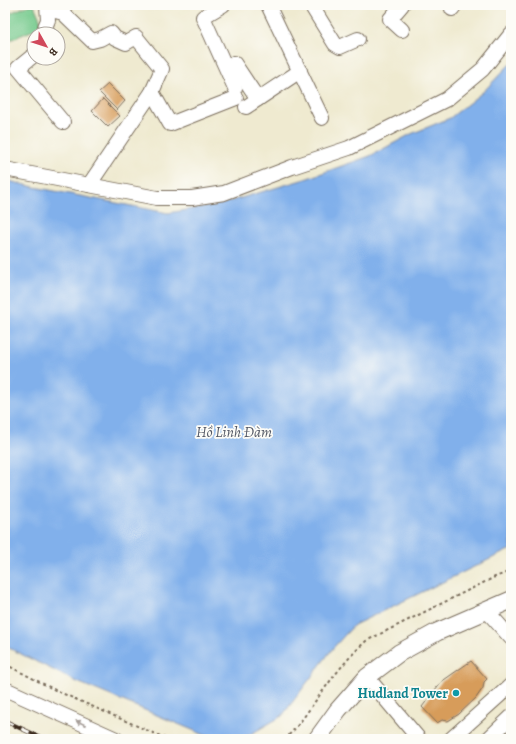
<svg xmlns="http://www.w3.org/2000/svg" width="516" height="744" font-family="Alegreya,serif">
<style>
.green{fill:#76ca8d;stroke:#587a56}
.water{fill:#81b0eb;stroke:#5e6d84}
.building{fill:#d79c5a}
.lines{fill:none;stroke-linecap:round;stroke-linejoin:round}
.minor-casing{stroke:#7a6d5c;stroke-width:16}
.major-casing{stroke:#7a6d5c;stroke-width:19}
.path{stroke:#7a6d5c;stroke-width:2;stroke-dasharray:3 3;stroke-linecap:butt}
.minor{stroke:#fff;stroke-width:14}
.major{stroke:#fff;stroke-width:17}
.rail-casing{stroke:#3b2a1e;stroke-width:4.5}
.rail{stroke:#fdfcf7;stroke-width:3;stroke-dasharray:9;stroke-linecap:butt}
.oneway{fill:#a79f9a}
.culture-dot{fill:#0f9aa8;stroke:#fdfcf7;stroke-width:1.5}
.labels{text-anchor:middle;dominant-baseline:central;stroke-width:3.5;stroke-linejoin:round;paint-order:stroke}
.culture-label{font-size:14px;font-weight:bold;fill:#0d838f;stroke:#fdfcf7;text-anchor:end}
.water-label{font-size:15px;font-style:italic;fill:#545966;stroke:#fdfcf7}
</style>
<rect width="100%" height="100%" fill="#fdfcf7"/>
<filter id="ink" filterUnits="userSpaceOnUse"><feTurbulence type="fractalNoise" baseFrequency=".025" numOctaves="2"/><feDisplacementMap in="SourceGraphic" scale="8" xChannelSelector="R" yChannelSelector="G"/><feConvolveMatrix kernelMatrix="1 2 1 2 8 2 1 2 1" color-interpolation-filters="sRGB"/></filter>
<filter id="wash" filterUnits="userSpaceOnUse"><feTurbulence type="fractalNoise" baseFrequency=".012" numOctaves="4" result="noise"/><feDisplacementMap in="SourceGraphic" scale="16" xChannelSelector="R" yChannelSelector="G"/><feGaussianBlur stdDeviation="0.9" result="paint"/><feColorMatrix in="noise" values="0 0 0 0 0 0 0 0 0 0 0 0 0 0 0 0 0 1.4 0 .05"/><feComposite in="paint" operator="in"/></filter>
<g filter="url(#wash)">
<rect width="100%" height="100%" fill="#efead0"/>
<polygon class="green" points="29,5 34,5 43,26 5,42 5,15"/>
<polygon class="water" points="511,63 511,549 354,625 333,648 282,716 244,738 207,736 75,681 5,646 5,180 34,187 168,213 221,204 305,179 370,156 411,134 450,118 484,91"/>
<g id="blocks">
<g class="building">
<polygon points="108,84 125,101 117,110 99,92"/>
<polygon points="103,99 120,116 108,127 92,111"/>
<polygon points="471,661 487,679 484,682 483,688 476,698 459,714 448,721 442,720 437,723 422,707 441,682"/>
</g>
</g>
</g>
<g filter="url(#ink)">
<use href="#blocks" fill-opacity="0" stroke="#7a6d5c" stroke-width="1"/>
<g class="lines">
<g class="minor-casing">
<g id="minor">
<polyline points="47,5 48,20 45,27 48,34"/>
<polyline points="223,5 203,17 235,88"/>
<polyline points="268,5 322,118"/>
<polyline points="311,5 335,44 340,47 358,39"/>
<polyline points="402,5 390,19 402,30"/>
<polyline points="48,9 63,13 92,41 100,39 111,33 115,38 126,43 136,37 162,69 152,92 89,185"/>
<polyline points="452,9 455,5"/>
<polyline points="34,55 18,68 63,122"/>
<polyline points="234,63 258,99"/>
<polyline points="152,92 170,124 236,98"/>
<polyline points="246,107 300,71"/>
<polyline points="5,169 157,198 192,198 224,193 292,167 349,148 447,99 483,69 511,34"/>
<polyline points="487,611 511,638"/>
<polyline points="367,677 419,739"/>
<polyline points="5,689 116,739"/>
<polyline points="451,739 511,685"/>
<polyline points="488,739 511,717"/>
</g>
</g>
<g class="major-casing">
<polyline id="major" points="317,739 338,710 367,677 399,653 437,632 511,600"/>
</g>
<g class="path">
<polyline points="5,664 57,691 167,739"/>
<path d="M284 739C296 730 305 715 314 703 330 681 346 659 366 641L495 577 511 571"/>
</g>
<use href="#minor" class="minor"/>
<use href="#major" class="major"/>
<g class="rail-casing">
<polyline id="rail" points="5,721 44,739"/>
</g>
<use href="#rail" class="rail"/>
</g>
<defs><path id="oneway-solid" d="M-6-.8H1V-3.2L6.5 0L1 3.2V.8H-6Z"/></defs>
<use class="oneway" href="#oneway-solid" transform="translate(81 723) rotate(-156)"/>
</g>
<circle class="culture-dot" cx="456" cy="693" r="4"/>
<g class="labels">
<g class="culture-label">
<text x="448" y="693">Hudland Tower</text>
</g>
<g class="water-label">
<text x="234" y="432">Hồ Linh Đàm</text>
</g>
</g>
<rect width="516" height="744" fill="none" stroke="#fdfcf7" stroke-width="20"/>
<g transform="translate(46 46) rotate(129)"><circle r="19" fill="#fdfcf7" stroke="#afa8a0"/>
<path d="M0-3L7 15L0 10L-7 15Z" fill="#d1495b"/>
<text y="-6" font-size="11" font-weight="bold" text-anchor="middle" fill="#3b2a1e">B</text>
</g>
</svg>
